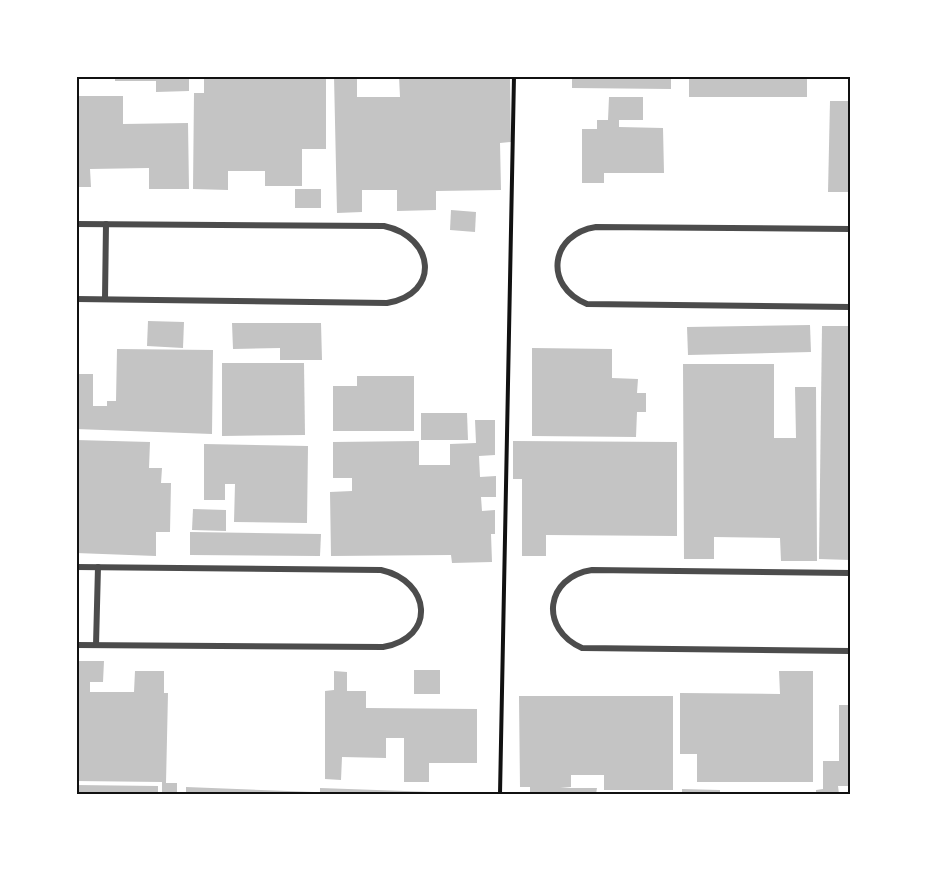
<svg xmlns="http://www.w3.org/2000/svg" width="927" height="871" font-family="'Playfair Display',serif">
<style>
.building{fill:#c4c4c4}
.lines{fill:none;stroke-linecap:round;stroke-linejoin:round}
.path{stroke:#111;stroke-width:4}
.minor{stroke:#4c4c4c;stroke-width:6}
.neatline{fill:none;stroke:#111;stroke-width:2}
</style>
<rect width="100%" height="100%" fill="#fff"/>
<g class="building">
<polygon points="115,76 189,76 189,91 156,92 156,81 115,81"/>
<polygon points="204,76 326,76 326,149 302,149 302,186 265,186 265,171 228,171 228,190 193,189 194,93 204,93"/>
<polygon points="334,76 357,76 357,97 400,97 399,76 510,76 511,142 500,143 501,190 436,191 436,210 397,211 397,190 362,190 362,212 337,213"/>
<polygon points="572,76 671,76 671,89 572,88"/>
<rect x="689" y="76" width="118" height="21"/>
<polygon points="76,96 123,96 123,124 188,123 189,189 149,189 149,168 90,169 91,187 76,187"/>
<polygon points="609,97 643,97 643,120 619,120 619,127 663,128 664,173 604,173 604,183 582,183 582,129 597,129 597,120 608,120"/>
<polygon points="830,101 850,101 850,192 828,192"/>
<rect x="295" y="189" width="26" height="19"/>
<polygon points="451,210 476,212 475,232 450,230"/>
<polygon points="148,321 184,322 183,348 147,346"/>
<polygon points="232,323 321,323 322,360 280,360 280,348 233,349"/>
<polygon points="810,325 811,352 688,355 687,327"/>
<polygon points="822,326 850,326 850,560 819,559"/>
<polygon points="532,348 612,349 612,378 638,379 637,393 646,393 646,412 637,412 636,437 532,436"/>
<polygon points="117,349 213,350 212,434 76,429 76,374 93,374 93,406 107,406 107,401 116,401"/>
<polygon points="222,363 304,363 305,435 222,436"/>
<polygon points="683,364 774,364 774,438 796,438 795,387 816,387 817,561 781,561 780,538 714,537 714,559 684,559"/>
<polygon points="357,376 414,376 414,431 333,431 333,386 357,386"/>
<polygon points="421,413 467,413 468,440 421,440"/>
<polygon points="475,420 495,420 495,455 479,456 480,477 496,476 496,497 481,497 482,511 495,510 495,534 491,534 492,562 452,563 451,555 331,556 330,492 352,491 352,478 333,478 333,442 419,441 419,465 450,465 450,444 476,443"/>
<polygon points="76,440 150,442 149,468 162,468 161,483 171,483 170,532 156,532 156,556 76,553"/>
<polygon points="513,441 677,442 677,536 546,535 546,556 522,556 522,479 513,479"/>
<polygon points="204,444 308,446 307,523 234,522 235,484 225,484 225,500 204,500"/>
<polygon points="193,509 226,510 226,531 192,530"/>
<polygon points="190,532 321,534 320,556 190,555"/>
<polygon points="76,661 104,661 103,682 90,682 90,692 134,692 135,671 164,671 164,693 168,693 166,783 177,783 177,794 162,794 162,782 76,781"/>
<rect x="414" y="670" width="26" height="24"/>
<polygon points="334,671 347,672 347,691 366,691 366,708 477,709 477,763 429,763 429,782 404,782 404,738 386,738 386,758 342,757 341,780 325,779 325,691 334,690"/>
<polygon points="779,671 813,671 813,782 697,782 697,754 680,754 680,693 780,694"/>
<polygon points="519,696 673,696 673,790 604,790 604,775 571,775 571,787 560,788 597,788 596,794 530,794 530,787 520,787"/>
<polygon points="839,705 850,705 850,786 838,786 839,794 816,794 816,790 823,789 823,761 839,761"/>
<polygon points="76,785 158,786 158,794 76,794"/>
<polygon points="186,787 314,792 314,794 186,794"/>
<polygon points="320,788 433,792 433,794 320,794"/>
<polygon points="682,789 720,790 720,794 682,794"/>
</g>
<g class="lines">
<polyline class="path" points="500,794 514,76"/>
<g class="minor">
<path d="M76 224 384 226C435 237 441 294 387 303L76 299"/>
<path d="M850 229 596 227C550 234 543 286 587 304L850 307"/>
<polyline points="105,299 106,224"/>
<path d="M76 567 381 570C431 581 437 638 383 647L76 645"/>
<path d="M850 573 592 570C545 577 539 629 582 648L850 651"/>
<polyline points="96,645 98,567"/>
</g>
</g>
<rect width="927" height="871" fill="none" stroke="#ffffff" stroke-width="156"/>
<rect x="78" y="78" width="771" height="715" class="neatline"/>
</svg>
